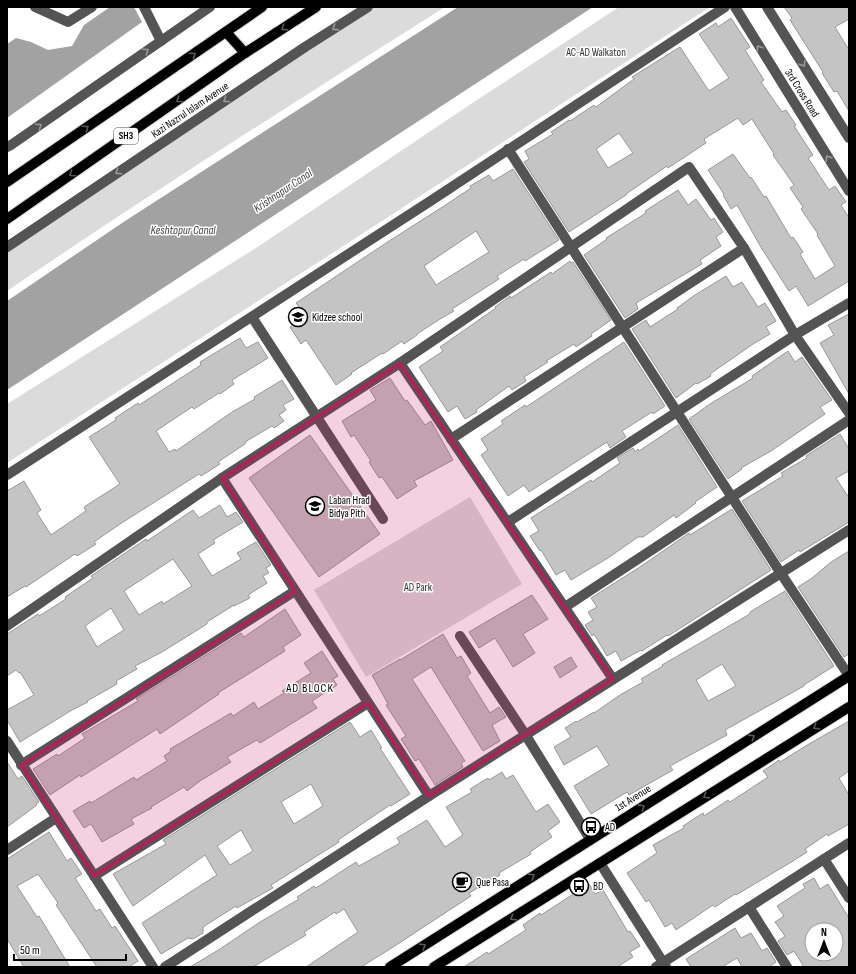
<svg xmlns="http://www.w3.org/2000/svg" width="856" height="974" font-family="'Sofia Sans Condensed',sans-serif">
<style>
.green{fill:#dbdbdb}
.water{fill:#a2a2a2}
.building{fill:#c4c4c4;stroke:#989898;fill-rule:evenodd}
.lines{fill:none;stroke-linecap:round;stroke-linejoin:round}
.major-casing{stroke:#dbdbdb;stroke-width:12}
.minor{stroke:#545454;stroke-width:10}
.major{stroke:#000;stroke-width:10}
.oneway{stroke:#595959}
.oneway2{stroke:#989898}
.marked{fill:#c2185b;fill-opacity:0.2;stroke:#c2185b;stroke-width:3;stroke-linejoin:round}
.labels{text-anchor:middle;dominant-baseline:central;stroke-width:3;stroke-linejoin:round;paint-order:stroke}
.shield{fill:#fff;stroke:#4c4c4c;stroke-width:1}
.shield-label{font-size:10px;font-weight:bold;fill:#000}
.park-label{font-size:11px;fill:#323232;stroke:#fff}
.street-label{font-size:11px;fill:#000;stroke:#fff}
.poi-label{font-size:11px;fill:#000;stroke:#fff;text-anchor:start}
.water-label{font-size:12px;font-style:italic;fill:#434343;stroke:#fff}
.neighbourhood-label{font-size:12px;letter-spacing:1px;fill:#000;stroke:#fff}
</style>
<rect width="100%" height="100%" fill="#fff"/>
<g class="green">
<path d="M370 7H445C298 100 151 193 7 291V243Z"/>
<polygon points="619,7 710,7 382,221 7,463 7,404 259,246 477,100"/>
<polygon points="470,497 522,584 366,677 314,590"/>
</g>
<g class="water">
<polygon points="110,7 134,7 142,22 7,118 7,44 16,38 31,42 48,50 72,46 84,25"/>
<polygon points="458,7 593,7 7,390 7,301 125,221"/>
</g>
<g class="building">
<polygon points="784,7 849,7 849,19 835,27 849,50 849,111 837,91 834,92 822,73 823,72 790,20 792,18"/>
<path d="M731 18 750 47 745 50 764 80 761 82 782 112 786 110 796 125 794 126 813 155 808 158 829 190 835 186 846 202 841 205 849 218V281L808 306 796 286 789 291 762 249 737 205 731 209 723 195 724 194 708 170 733 154 750 178 751 177 764 197 766 196 791 238 793 237 803 252 800 254 815 279 835 266 817 235 818 234 801 209 803 207 790 188 794 185 773 155 774 154 752 119 743 125 738 118 704 139 706 143 668 168 667 166 626 194V195L569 232 524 162 529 159 525 151 553 134 551 132 569 120 570 121 594 105 596 107 634 79 632 77 680 47 709 91 729 78 699 34 716 23 718 27ZM619 133 633 153 608 168 596 149Z"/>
<path d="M513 169 559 240 525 261 524 259 497 276 499 279 452 309 454 311 440 319 417 334V335L404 344 402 341 383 354 382 353 351 373 352 374 336 385 306 340 301 344 290 327 296 323 290 313 299 307 296 303 386 243 444 206 471 188 470 186 489 175 493 181ZM476 231 489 252 436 285 424 266Z"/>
<polygon points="678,190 688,205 696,199 711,220 714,218 723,232 716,237 721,246 700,260 702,264 636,303 638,309 625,318 584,255 607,239 606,238 646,213 645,211"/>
<polygon points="570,261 571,263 573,262 611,320 591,334 592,336 576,347 574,344 546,361 548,362 524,377 526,381 512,390 509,386 476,410 477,412 465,419 457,406 448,412 419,367 443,351 440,347 496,308 495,307 510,296 511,298 551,272 552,274"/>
<polygon points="726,276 733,287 742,282 758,307 765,303 776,321 766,327 770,334 753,344 710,374 711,376 697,384 696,383 676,398 632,329 646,320 650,327 678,309 677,308 695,295"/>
<polygon points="849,314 849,394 820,343 834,335 828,325"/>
<polygon points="240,338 246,348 258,342 268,358 232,380 234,384 220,394 219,393 194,409 192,407 156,431 169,452 175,449 176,451 232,412 255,399 254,397 282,380 294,399 283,405 286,410 279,415 284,421 274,428 272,426 245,442 245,444 218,462 220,464 201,476 199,474 120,524 94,542 96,544 77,556 75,554 26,587 25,586 7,597 7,491 24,481 41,510 37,513 51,535 86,511 84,507 120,484 89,437 116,420 115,418 138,403 139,405 201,365 200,362"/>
<polygon points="624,342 665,406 653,414 652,412 622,431 626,437 610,448 607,442 529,492 524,485 508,496 481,455 488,450 481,439 503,424 501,421 525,405 526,407"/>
<polygon points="788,351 795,362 802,357 832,400 820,407 825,414 771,451 741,468 742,469 728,479 689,419 710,404 753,378 752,376"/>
<polygon points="390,378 405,401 407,400 425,425 431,421 453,460 414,481 417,486 397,499 382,477 379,478 369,462 371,461 354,435 351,437 342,421 376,400 370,390"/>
<polygon points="678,425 717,487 695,502 696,503 676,518 674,515 643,537 638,537 608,558 571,580 565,570 556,575 541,550 540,551 530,536 539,531 531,518 591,480 592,482 620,463 617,458 633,448 635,452 638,449 639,451"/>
<polygon points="840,434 849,449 849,471 836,478 849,498 849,522 800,552 799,550 781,562 742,501 783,476 781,473 807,458 806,456"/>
<polygon points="310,435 380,534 319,577 249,478"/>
<path d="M220 505 227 517 236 512 243 522 213 540 215 543 198 554 212 576 241 559 237 553 256 542 271 565 266 568 269 573 263 576 267 583 248 595 250 598 234 606V605L207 622V624L162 652 135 666 137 669 116 681 117 684 87 701 88 702 72 710 20 742 7 720V710L34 695 20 672 19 673 16 670 7 676V634L38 614 39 616 66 599 65 597 93 578 91 576 146 539 147 541 193 510 199 518ZM173 559 192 586 163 604 162 601 139 615 124 591ZM111 608 124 630 97 647 85 626Z"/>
<polygon points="732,509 771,570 668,636 667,635 642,651 641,650 621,661 616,651 607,656 594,634 592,636 585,625 593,620 588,612 597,607 591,598 643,565 689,533 690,535"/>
<polygon points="849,551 849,654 844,657 798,587 812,578 831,562"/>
<path d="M785 591 834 666 804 685V686L725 730 727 735 670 766 673 770 629 795 627 792 591 814 574 786 609 765 597 746 564 765 554 747 571 737 565 728 576 721 577 722 594 712V713L620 695 643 682 641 679 663 666 662 665 750 614V612ZM722 664 736 686 708 701 696 680Z"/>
<polygon points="532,595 548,619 523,634 535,653 513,667 495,638 479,648 469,632"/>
<polygon points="285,609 301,635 283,647 285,651 218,693 219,694 160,734 157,729 81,777 80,775 50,795 33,769 57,754 58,756 85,738 82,734 138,701 136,699 233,638 241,633 244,637"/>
<polygon points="443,634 457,658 461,656 471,673 467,676 490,713 499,707 506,717 492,725 500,741 483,751 431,667 412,679 465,761 461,763 463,767 435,785 419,759 415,761 401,739 406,736 386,705 388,704 372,675 400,659 400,660"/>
<polygon points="322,651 338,676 333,679 337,685 312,701 317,708 260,743 257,740 227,757 231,762 200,781 187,791 184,787 151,807 152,808 131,819 134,824 102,842 91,824 84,828 73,811 90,801 91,803 134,777 136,780 167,761 164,756 171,751 170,749 231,713 233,716 254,702 258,709 284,693 282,691 311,673 304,663"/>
<polygon points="571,657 577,667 560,678 554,667"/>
<polygon points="849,721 849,771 839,778 849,795 849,824 828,836 827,834 805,849 807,852 793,861 736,895 735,894 715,907 713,905 676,930 672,923 665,927 649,900 646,902 627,873 657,853 653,845 684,828 683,826 703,813 704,816 728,800 730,802 768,777 763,771 779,760 780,762 809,744"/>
<path d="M350 722 360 737 371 730 382 748H380L410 794 391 806 390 805 338 840 339 842 271 885 273 888 237 908 236 906 203 927V933L193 939 188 938 161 954 142 923 217 875 205 855 133 906 113 874 166 844 163 840ZM311 784 323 806 294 824 281 802ZM241 830 253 851 230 865 217 846Z"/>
<polygon points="7,762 18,779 22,776 39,802 36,804 37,805 7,827"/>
<polygon points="502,772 506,779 513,775 536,812 548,804 560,822 548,831 552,837 530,852 531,854 499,873 500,875 469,893 471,896 390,949 361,967 306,967 358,932 344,909 336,914 335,912 304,932 306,935 253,967 190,967 220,949 260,922 299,899 297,897 314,886 316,888 356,862 359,866 400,843 397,838 427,820 445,847 463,835 446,807 472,792 470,789 488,778 489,780"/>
<polygon points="49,832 67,861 71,858 82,874 75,878 96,911 100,909 112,928 115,926 138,961 129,967 97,967 56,905 58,903 38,874 17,886 37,917 39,916 70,967 24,967 7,939 7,859"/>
<path d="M814 878 820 889 828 884 849 918V967H804L794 951 787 955 778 941 785 936 775 922 784 916 777 906 805 888 803 884ZM812 930H836V954H812Z"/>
<polygon points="589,884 595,894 603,890 628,932 630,931 640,946 630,952 633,957 617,967 464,967 487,952 488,954 526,930 523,925 540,913 541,915"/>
<polygon points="735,928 741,938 751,933 762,951 767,948 776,962 769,967 742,967 737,958 722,967 691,967 686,959"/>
</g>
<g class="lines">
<g class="major-casing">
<g id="major">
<polyline points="226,32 245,53"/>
<polyline points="7,182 262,7"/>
<polyline points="7,219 245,53 316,7"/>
<polyline points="390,967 849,676"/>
<polyline points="434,967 849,707"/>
</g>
</g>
<g class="minor">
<polyline points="35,7 68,22 92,7"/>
<polyline points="144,7 161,41"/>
<polyline points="735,7 849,191"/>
<polyline points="767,7 849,138"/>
<polyline points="7,147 11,145 210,7"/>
<polyline points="508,149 778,569 849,676"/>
<polyline points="7,247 305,47 368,7"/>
<polyline points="252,317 383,519"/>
<polyline points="400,363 613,679"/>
<polyline points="451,439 744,248"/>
<polyline points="7,475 432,200 725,7"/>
<polyline points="222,478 429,796"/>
<polyline points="508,522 795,335 849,303"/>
<polyline points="565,607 849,420"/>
<polyline points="7,626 222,478 400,363 689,167 744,248 795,335 849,413"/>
<polyline points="460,636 525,734 590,839"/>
<polyline points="7,741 153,967"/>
<polyline points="21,765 295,591"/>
<polyline points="7,850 56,818"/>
<polyline points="824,859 849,898"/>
<polyline points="600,863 666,967"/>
<polyline points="94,876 368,703"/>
<polyline points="749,907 787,967"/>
<polyline points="165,967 429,796 849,530"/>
<polyline points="656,967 849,843"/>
</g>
<use href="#major" class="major"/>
</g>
<defs><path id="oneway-chevron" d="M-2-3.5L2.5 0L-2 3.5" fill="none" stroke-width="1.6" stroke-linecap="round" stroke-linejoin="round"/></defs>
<g class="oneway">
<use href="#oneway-chevron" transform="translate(284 28) rotate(147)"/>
<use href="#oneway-chevron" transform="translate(193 55) rotate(-34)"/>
<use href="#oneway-chevron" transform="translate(179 100) rotate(145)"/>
<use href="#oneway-chevron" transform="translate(86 128) rotate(-34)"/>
<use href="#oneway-chevron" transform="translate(72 174) rotate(145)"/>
<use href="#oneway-chevron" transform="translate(816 727) rotate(148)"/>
<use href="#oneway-chevron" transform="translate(752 737) rotate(-32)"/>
<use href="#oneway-chevron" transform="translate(706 796) rotate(148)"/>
<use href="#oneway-chevron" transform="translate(642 807) rotate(-32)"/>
<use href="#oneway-chevron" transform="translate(532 876) rotate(-32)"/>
<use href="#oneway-chevron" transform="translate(513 918) rotate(148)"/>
<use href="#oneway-chevron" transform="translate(423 946) rotate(-32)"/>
</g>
<g class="oneway2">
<use href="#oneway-chevron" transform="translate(335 28) rotate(147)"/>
<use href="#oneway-chevron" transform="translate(759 48) rotate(-122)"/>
<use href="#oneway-chevron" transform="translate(146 51) rotate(-35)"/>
<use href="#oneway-chevron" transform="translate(803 64) rotate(58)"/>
<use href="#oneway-chevron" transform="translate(226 100) rotate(146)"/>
<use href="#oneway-chevron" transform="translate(39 126) rotate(-35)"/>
<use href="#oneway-chevron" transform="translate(828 158) rotate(-122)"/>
<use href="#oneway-chevron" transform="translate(118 172) rotate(146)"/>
</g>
<path class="marked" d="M400 363 613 679 429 796 368 703 94 876 21 765 295 591 222 478Z"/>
<defs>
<g id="school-ring" transform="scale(1)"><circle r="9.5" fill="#fff" stroke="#000" stroke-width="1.5"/><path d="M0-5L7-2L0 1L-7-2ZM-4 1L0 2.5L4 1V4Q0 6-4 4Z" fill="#000"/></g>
<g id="bus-ring" transform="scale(1)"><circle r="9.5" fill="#fff" stroke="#000" stroke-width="1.5"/><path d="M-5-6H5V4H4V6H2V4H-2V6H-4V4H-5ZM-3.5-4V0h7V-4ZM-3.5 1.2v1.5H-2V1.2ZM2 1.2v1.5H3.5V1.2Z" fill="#000"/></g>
<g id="cafe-ring" transform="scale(1)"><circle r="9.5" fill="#fff" stroke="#000" stroke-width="1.5"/><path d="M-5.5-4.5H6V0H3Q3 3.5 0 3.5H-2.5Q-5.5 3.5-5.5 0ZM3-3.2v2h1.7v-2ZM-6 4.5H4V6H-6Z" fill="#000"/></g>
</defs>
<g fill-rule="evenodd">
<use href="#school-ring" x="298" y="317"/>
<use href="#school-ring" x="315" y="506"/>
<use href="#bus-ring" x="591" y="827"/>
<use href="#cafe-ring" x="462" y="882"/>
<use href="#bus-ring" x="579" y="886"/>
</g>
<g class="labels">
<rect class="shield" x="114" y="128" width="24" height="16" rx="3"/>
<g class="shield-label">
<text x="126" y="136">SH3</text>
</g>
<g class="park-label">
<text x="596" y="52">AC-AD Walkaton</text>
<text x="418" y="587">AD Park</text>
</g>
<g class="street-label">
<text transform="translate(802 93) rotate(58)">3rd Cross Road</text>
<text transform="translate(190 110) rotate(-34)">Kazi Nazrul Islam Avenue</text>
<text transform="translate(633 798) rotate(-32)">1st Avenue</text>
</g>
<g class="poi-label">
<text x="312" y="317">Kidzee school</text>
<text x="329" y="500">Laban Hrad<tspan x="329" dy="13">Bidya Pith</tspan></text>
<text x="605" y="827">AD</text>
<text x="476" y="882">Que Pasa</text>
<text x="593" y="886">BD</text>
</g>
<g class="water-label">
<text transform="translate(283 191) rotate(-34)">Krishnapur Canal</text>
<text x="183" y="230">Keshtopur Canal</text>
</g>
<g class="neighbourhood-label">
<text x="310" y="688">AD BLOCK</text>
</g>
</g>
<rect width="856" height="974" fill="none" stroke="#000000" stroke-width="16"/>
<g transform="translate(824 942)"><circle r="19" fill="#ffffff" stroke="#999999"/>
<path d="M0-3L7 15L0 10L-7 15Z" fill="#000000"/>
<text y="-6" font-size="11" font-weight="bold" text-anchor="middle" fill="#000000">N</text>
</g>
<path d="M14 954v6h112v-6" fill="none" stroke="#000000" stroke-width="2"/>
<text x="20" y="954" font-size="12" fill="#000000" stroke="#ffffff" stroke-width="3" paint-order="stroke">50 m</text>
</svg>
